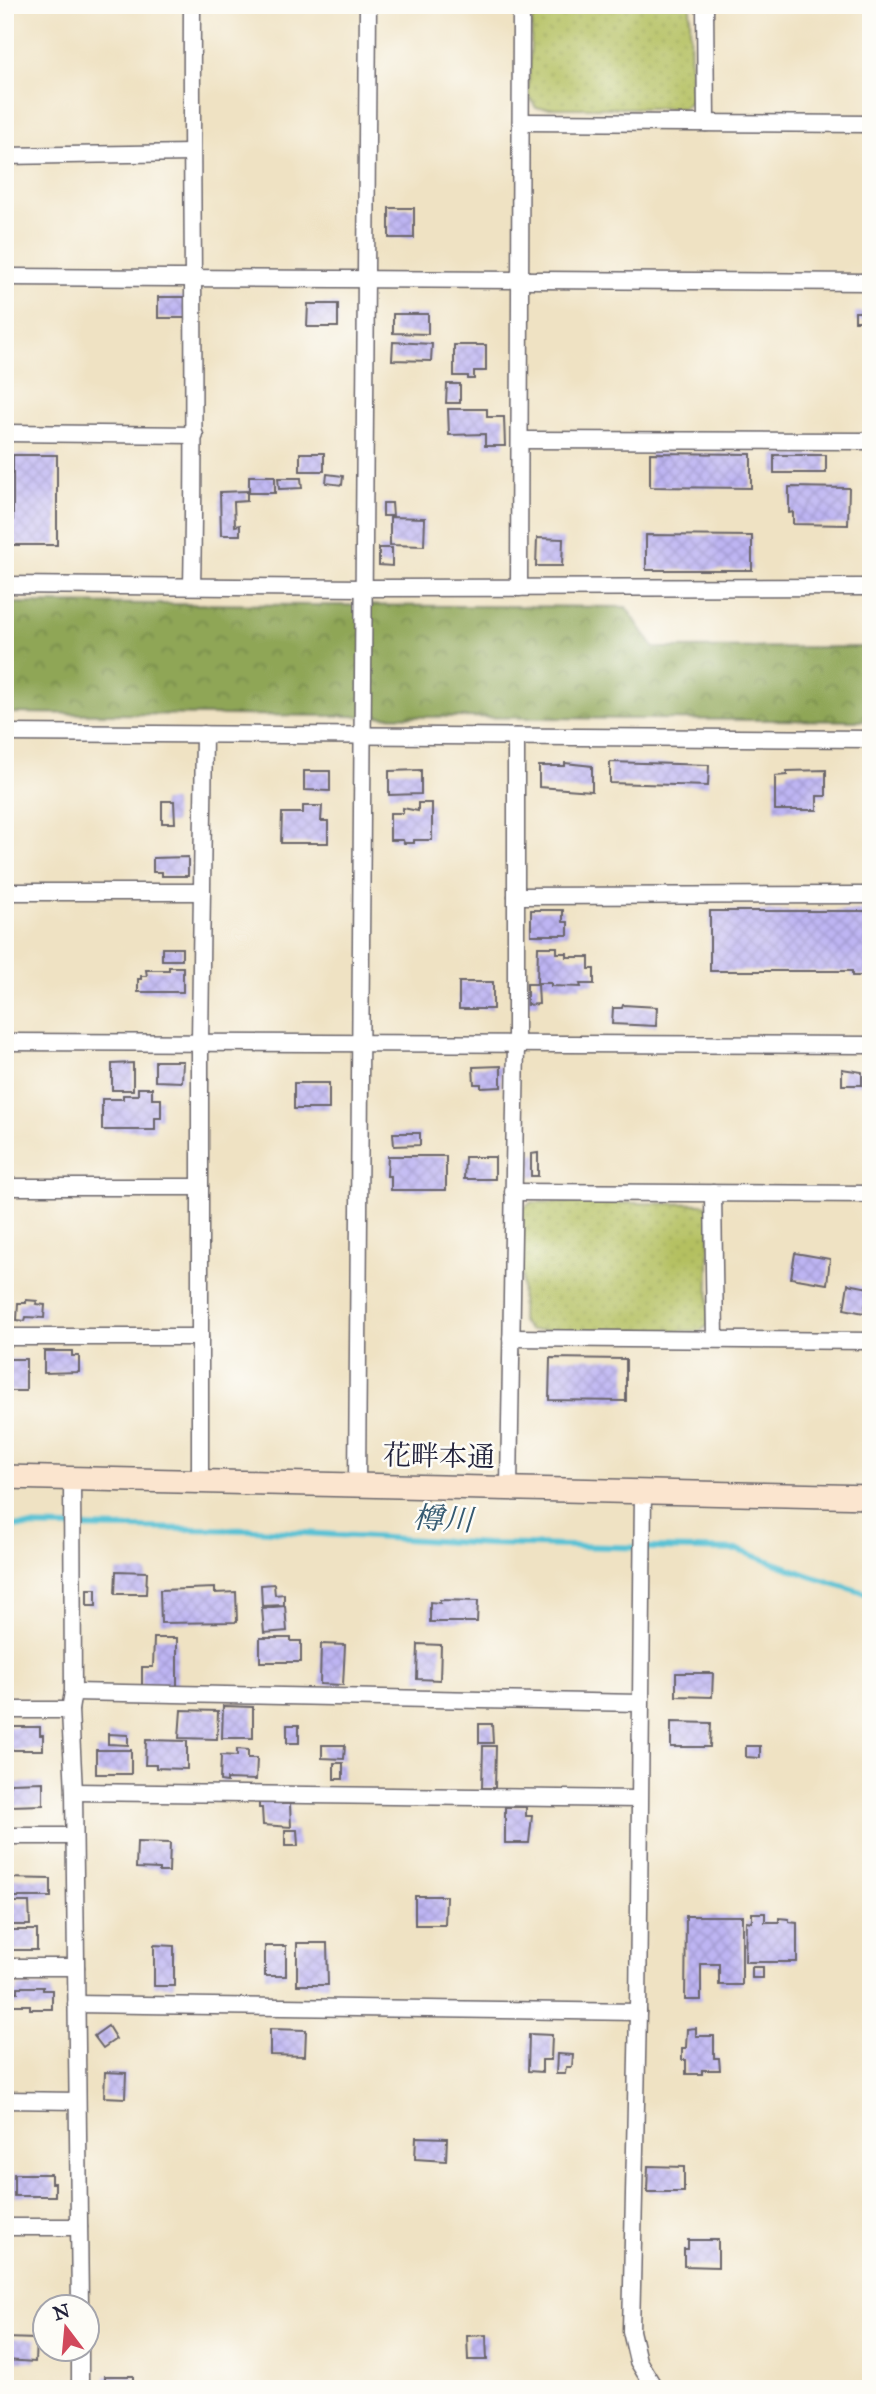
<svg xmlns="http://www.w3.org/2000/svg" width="876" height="2394" font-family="'IM FELL Great Primer','Noto Serif JP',serif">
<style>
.forest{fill:url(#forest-crowns);stroke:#586449;stroke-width:2}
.park{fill:url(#park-dots);stroke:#6b714e;stroke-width:2}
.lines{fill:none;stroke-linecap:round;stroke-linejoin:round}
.stream{stroke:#57c1d4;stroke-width:6}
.building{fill:url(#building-cross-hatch)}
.street-casing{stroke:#6a656b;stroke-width:19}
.secondary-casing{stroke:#6a656b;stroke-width:26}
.street{stroke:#fff;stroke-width:16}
.secondary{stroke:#fbe5cf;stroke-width:23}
.labels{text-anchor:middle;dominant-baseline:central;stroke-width:5;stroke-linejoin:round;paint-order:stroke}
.street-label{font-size:28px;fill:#22223b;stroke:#fdfcf7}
.water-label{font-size:30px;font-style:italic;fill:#355a71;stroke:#fdfcf7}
</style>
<defs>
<pattern id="forest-crowns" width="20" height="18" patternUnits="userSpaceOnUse" patternTransform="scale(1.75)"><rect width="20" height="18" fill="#8fa657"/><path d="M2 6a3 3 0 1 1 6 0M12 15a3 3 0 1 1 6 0" fill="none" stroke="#748749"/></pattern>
<pattern id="park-dots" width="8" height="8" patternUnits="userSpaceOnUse" patternTransform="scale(1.75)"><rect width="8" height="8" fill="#b4c061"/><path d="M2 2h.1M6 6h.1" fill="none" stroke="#9aa555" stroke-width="1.8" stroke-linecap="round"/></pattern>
<pattern id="building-cross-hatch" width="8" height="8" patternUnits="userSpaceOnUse" patternTransform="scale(1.75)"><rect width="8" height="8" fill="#beb5f3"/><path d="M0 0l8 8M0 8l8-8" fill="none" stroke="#a39bd1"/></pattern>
</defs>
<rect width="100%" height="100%" fill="#fdfcf7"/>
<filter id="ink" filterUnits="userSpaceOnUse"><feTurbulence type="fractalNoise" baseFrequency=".0143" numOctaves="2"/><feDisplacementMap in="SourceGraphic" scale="14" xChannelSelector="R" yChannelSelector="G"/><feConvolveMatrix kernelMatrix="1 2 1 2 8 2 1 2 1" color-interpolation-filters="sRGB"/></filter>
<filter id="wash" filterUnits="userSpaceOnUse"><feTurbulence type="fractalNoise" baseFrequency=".00686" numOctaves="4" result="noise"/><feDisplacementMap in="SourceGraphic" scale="28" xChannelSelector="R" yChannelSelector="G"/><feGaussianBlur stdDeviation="1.57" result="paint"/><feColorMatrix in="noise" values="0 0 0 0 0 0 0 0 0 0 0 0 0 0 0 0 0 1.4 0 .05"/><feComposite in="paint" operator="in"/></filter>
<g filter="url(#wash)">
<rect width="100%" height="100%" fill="#efe2c3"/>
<polygon class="forest" points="5,603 626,607 654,648 871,647 871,721 5,713"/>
<g class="park">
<polygon points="533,5 690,5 691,101 684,108 536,108 528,94"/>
<polygon points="532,1202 705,1204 710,1209 708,1325 701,1331 529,1330 521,1321 523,1209"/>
</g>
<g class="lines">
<polyline class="stream" points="5,1526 255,1530 487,1544 738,1550 813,1577 871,1595"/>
</g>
<g id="blocks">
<g class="building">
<rect x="389" y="208" width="25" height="30"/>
<polygon points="158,297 189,297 188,318 158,318"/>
<polygon points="308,304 338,304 338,327 307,327"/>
<rect x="855" y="312" width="16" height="9"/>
<polygon points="393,314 428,314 428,334 393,333"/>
<polygon points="393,342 432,344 431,361 392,360"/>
<polygon points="454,345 486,345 486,371 474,371 474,379 468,379 468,376 454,376"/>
<polygon points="447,384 460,384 460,403 446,403"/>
<polygon points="448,409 487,409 487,417 504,417 505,446 485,446 485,434 449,435"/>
<rect x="300" y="453" width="24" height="18"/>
<polygon points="650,453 751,454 751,488 650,487"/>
<rect x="13" y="455" width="44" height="90"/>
<rect x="774" y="455" width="52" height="18"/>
<polygon points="327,474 343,476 342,485 326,483"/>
<rect x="249" y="476" width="26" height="17"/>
<polygon points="278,478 301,478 302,488 279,489"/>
<polygon points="789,487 849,488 848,525 793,524 793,512 789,513"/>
<polygon points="247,491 247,501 234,502 235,526 240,525 240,535 221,535 220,492"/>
<polygon points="383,503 392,503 393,516 383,516"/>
<polygon points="390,517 425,518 424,546 390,545"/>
<polygon points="646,535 752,536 752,570 646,570"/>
<polygon points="537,538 563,539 562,566 536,566"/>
<polygon points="379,548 392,548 392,566 379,565"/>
<polygon points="610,762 709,765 708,786 610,783"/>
<polygon points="565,763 592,766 592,791 539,787 539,766 565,766"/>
<polygon points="421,770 421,794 389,795 389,771"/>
<polygon points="826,770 826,796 817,796 817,810 775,810 775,776 787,775 787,771"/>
<polygon points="304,771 330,771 330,791 304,790"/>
<polygon points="162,801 174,801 175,823 162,823"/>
<polygon points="418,803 432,803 432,840 414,840 414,843 404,843 403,840 390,840 390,813 403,813 403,808 418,811"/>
<polygon points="303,806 322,806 321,821 328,821 328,843 281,843 282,813 303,813"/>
<polygon points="188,857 188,876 162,876 162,872 153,872 153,858"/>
<polygon points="531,910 563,910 563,922 568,922 568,935 531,935"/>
<polygon points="710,911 871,911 870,976 852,976 852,971 710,971"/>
<polygon points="538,947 557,947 557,953 567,953 567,957 589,957 589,969 594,969 594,984 580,984 581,987 551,986 551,983 537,983"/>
<rect x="162" y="948" width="20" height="12"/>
<polygon points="169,967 183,967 183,992 138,992 138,979 141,979 141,976 147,976 146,970 169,970"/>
<rect x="459" y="982" width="34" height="27"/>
<polygon points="527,984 538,984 539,1004 527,1005"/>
<polygon points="623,1005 657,1007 656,1026 612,1024 613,1008 622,1008"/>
<polygon points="155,1061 183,1061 182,1082 155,1081"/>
<polygon points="133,1063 133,1090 112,1090 112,1064"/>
<polygon points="501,1066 501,1087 481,1088 481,1084 474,1084 473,1067"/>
<polygon points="842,1069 862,1072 862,1085 842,1085"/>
<rect x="294" y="1083" width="35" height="26"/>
<polygon points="138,1088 152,1088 152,1099 161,1099 161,1118 155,1118 155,1130 102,1130 102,1099 123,1099 123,1095 138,1095"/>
<polygon points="393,1133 420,1133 420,1145 394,1146"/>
<polygon points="538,1153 538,1176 531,1176 531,1154"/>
<polygon points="388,1156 446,1156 446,1190 391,1190 391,1176 387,1176"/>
<polygon points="465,1157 495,1157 495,1179 464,1179"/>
<polygon points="795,1253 830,1259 827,1284 791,1278"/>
<polygon points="848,1284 869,1288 864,1313 844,1309"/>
<polygon points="26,1300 37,1301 36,1304 45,1305 44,1318 26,1317 25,1321 17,1320 18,1303 26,1303"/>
<polygon points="44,1351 72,1351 72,1356 79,1356 79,1372 44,1373"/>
<polygon points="550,1358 626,1359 626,1401 549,1400"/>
<polygon points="6,1359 26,1359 26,1391 5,1391"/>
<polygon points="116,1571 147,1572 146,1594 115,1594"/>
<polygon points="274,1584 275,1595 284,1594 284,1605 262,1606 261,1585"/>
<polygon points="215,1588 215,1593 236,1592 237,1622 161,1623 160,1590"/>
<rect x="87" y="1589" width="9" height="17"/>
<polygon points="440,1600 478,1601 477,1622 430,1622 430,1602 440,1603"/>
<polygon points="285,1606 287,1631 264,1633 262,1608"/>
<polygon points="154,1638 177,1638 177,1687 142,1686 142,1667 153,1667"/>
<polygon points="260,1638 291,1638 291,1641 301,1641 301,1662 260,1662"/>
<polygon points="321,1644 345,1645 343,1685 320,1684"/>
<polygon points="418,1644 441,1645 440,1680 417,1679"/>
<polygon points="676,1673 713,1673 712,1697 676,1696"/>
<polygon points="223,1706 253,1707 253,1738 222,1738"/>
<polygon points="181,1710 218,1711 217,1739 179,1738"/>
<polygon points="671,1722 711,1723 710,1747 671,1747"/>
<polygon points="479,1724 492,1724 493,1743 479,1743"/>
<rect x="287" y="1725" width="12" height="18"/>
<polygon points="5,1727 40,1727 40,1735 43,1735 43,1750 5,1750"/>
<polygon points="108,1734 128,1735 128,1745 108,1744"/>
<polygon points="146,1740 187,1741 187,1769 156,1768 156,1765 145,1765"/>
<polygon points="322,1745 345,1745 344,1759 322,1758"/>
<polygon points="483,1746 496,1746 495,1788 482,1788"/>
<polygon points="746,1746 760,1746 760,1758 746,1757"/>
<polygon points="237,1749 248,1750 248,1758 257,1758 256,1780 227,1779 227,1782 220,1781 221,1755 237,1756"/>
<rect x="96" y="1750" width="35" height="24"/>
<rect x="334" y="1763" width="9" height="16"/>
<polygon points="43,1782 43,1805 10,1806 10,1783"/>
<polygon points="282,1798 282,1804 290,1804 291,1827 263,1825 262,1808 259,1808 259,1800"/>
<polygon points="505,1807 526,1807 526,1816 532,1816 529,1843 505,1843"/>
<polygon points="285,1830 297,1830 298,1846 285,1846"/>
<polygon points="137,1842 170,1843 169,1872 159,1872 159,1869 136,1868"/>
<polygon points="5,1878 51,1879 51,1897 5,1897"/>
<polygon points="415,1896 446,1896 445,1925 415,1925"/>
<polygon points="5,1902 29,1902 30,1925 5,1925"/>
<polygon points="752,1913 765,1913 765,1922 779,1922 779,1918 789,1919 789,1922 797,1923 797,1962 745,1962 746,1921 752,1922"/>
<polygon points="686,1916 742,1916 742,1985 719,1985 719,1964 701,1964 701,2000 685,2000"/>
<rect x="5" y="1930" width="32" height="20"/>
<polygon points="297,1943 327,1943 328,1985 297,1985"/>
<polygon points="154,1945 174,1946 174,1986 154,1986"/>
<rect x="265" y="1946" width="21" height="30"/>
<rect x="752" y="1967" width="11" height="11"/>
<polygon points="18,1987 43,1987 43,1990 52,1990 52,2009 30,2009 30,2005 9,2005 10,1992 18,1992"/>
<polygon points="108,2026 116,2039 103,2048 94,2036"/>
<polygon points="696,2028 696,2036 714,2036 714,2058 719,2058 720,2070 702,2070 702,2074 686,2074 686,2060 682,2060 682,2048 686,2048 687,2029"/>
<polygon points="270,2029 306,2030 305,2056 270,2055"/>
<polygon points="529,2034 552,2035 551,2060 542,2060 542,2072 528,2071"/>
<polygon points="557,2054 573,2055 572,2067 566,2067 565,2074 556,2074"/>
<polygon points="105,2072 126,2073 125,2098 104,2097"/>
<polygon points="416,2137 447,2138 446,2161 415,2159"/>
<polygon points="648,2166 684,2167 684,2192 647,2192"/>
<polygon points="14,2174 51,2174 51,2183 55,2183 55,2196 14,2196"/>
<polygon points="688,2240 718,2240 718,2267 684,2266 684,2249 688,2249"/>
<polygon points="486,2335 487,2360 468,2360 467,2336"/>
<polygon points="5,2338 36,2339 35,2362 5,2360"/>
<rect x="105" y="2376" width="28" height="13"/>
</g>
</g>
</g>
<g filter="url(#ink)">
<use href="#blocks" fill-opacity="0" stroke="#6a656b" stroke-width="2"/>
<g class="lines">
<g class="street-casing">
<g id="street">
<path d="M192 5C191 199 196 393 192 586"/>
<polyline points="705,5 706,123"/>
<polyline points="521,122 871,124"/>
<polyline points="5,156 191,153"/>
<polyline points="5,277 871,282"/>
<polyline points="5,433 195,435"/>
<polyline points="520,440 871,441"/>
<polyline points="5,585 364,588 871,587"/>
<polyline points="519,588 521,5"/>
<polyline points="5,733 871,739"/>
<polyline points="5,892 202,892"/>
<polyline points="516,896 871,895"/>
<polyline points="5,1042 871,1045"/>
<polyline points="5,1187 200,1187"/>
<polyline points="513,1192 871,1194"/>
<polyline points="713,1193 715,1339"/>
<polyline points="5,1337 200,1337"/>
<polyline points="511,1338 871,1341"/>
<polyline points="72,1477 73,1692 70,1710 74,1792 80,2306"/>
<polyline points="200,1480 200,1042 204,734"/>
<polyline points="357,1484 368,5"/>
<polyline points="509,1488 516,1043 516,737"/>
<polyline points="643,1491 638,2012 631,2331 638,2361 655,2389"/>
<polyline points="73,1692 640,1703"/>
<polyline points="5,1710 70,1710"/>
<polyline points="74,1792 639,1799"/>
<polyline points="5,1836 74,1836"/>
<polyline points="5,1967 76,1967"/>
<polyline points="76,2004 638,2012"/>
<polyline points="5,2100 77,2101"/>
<polyline points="5,2227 79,2227"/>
<polyline points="80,2348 80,2389"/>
</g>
</g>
<g class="secondary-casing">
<polyline id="secondary" points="5,1477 871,1497"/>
</g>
<use href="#street" class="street"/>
<use href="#secondary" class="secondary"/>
</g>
</g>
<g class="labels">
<g class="street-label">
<text transform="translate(439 1456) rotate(1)">花畔本通</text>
</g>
<g class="water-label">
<text transform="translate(443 1519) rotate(3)">樽川</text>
</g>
</g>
<rect width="876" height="2394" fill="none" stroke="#fdfcf7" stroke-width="28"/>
<g transform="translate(66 2328) rotate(344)"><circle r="33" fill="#fdfcf7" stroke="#a5a5ac" stroke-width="2"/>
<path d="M0-5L12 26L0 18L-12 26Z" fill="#d1495b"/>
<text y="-10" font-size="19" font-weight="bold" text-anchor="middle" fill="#22223b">N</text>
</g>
</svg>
